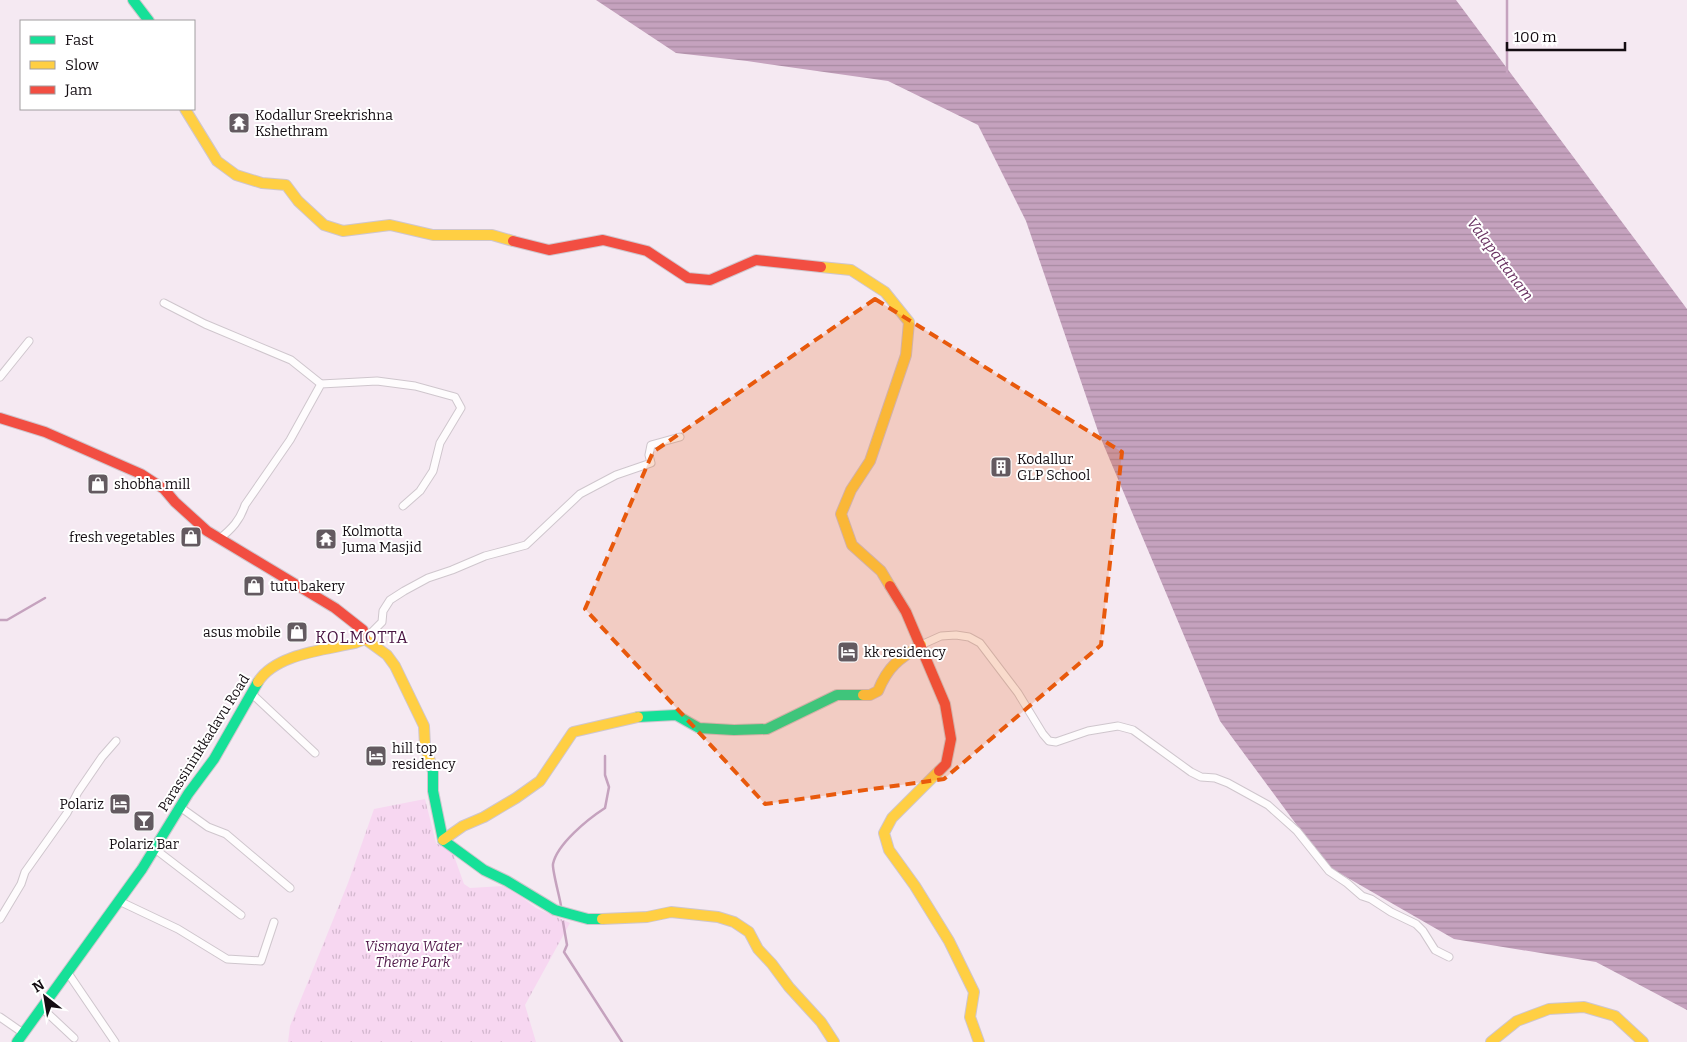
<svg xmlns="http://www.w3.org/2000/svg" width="1687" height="1042" font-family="Bitter,serif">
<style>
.park{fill:url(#park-tufts)}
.water{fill:url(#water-rules)}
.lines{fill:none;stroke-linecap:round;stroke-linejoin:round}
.stream{stroke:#c5a2be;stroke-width:2.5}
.street-casing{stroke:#cfc6cd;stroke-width:9}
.fast-casing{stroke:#cfc6cd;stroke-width:12}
.slow-casing{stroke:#cfc6cd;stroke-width:12}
.jam-casing{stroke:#cfc6cd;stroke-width:12}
.street{stroke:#fefcfd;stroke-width:7}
.fast{stroke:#16e098;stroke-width:10}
.slow{stroke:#ffcf43;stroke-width:10}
.jam{stroke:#f24e42;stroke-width:10}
.marked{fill:#e8590c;fill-opacity:0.2;stroke:#e8590c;stroke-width:4;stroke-dasharray:10 6;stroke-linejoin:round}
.labels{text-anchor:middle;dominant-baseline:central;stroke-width:4;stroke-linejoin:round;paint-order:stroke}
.poi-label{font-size:14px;fill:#140d12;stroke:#fff;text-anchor:start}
.street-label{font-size:14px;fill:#140d12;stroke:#fff}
.park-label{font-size:14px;font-style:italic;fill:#501949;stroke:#fff}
.water-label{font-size:15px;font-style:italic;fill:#693161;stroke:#fff}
.quarter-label{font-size:16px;letter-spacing:1px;fill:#491543;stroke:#fff}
</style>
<defs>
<pattern id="park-tufts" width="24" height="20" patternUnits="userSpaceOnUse" patternTransform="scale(1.25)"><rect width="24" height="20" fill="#f7d7f1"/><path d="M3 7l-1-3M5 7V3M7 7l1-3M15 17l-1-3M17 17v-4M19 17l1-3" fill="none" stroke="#d3b7ce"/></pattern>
<pattern id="water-rules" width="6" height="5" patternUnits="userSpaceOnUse" patternTransform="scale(1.25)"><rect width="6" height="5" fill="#c5a2be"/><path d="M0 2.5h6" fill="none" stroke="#a88aa2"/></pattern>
</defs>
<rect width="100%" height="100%" fill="#f5e9f2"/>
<polygon class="park" points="425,799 436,843 453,853 464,884 470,888 503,886 510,888 536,908 570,923 525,1005 536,1042 288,1042 290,1026 348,883 374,809"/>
<polygon class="water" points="596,0 1456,0 1687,309 1687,1010 1596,962 1454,939 1327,866 1220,721 1099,434 1026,221 978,125 888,81 747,61 676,53"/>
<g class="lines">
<g class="stream">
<polyline points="1507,0 1507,73"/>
<polyline points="0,620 7,620 45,598"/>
<path d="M561 906C560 898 552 870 553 864 557 844 588 819 605 808L609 787 605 775V756"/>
<polyline points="563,922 567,945 564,952 622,1042"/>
</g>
<g class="street-casing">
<g id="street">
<polyline points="164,303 205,324 291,360 321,384"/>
<polyline points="0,377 29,341"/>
<path d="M219 539C232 529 240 520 245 505L290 440 321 384 377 381 415 386 455 397 461 408 440 443 433 471 420 491 403 506"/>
<polyline points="365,639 382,622 383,611 390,600 404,591 428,578 452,570 485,556 526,545 580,494 616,475 651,463 649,455 651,445 680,437"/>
<polyline points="921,645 941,636 956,635 969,637 980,643 1018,693 1043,734 1049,741 1056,742 1088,731 1118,726 1133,730 1191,772 1201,777 1215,778 1228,783 1268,805 1297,831 1329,871 1347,883 1362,896 1371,899 1391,912 1416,924 1423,931 1435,950 1449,957"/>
<polyline points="251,693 315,753"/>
<polyline points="180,807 208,827 226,834 290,888"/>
<polyline points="155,849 241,915"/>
<polyline points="119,901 178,929 227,959 261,961 274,922"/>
<polyline points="0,919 21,884 25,872 67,813 78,792 102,757 116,741"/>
<polyline points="68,973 115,1042"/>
<polyline points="42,1008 74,1038"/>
<polyline points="0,1017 23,1033"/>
</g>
</g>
<g class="fast-casing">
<g id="fast">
<polyline points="133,0 149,21"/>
<polyline points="638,717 676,715 699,728 734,730 767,729 837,695 863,695"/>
<polyline points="431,764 433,772 433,791 443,840 484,870 507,881 555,910 588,919 602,919"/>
<polyline points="17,1042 142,869 188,794 214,759 258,682"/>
</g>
</g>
<g class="slow-casing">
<g id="slow">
<polyline points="185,109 217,161 236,175 262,183 286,185 298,201 324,225 343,231 390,225 433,235 492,235 513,241"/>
<polyline points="821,267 851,270 885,292 909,322 906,355 870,461 851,490 841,514 852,545 881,571 890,586"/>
<path d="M258 682C275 654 325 650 355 643L365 639 387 655 395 666 424 726 425 746 431 764"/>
<path d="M863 695H870L878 691C888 666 899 659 921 645"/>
<polyline points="939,771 892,818 884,833 889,850 915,886 949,941 974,992 970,1017 979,1042"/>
<polyline points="443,840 463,826 484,817 516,798 540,781 573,732 638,717"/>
<polyline points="602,919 647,917 671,912 718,917 734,922 749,932 758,949 772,964 789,987 821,1022 834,1042"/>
<polyline points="1491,1042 1517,1021 1549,1009 1584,1007 1615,1016 1643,1042"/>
</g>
</g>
<g class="jam-casing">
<g id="jam">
<polyline points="513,241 549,250 603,240 647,251 688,278 710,280 756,260 821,267"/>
<polyline points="0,418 45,432 141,474 164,489 175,502 207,531 335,608 363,630 365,639"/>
<polyline points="890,586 906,612 945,704 951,739 946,764 939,771"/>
</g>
</g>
<use href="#street" class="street"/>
<use href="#fast" class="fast"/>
<use href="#slow" class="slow"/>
<use href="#jam" class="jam"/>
</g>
<path class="marked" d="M875 299 1122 452 1101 645 944 779 765 804 585 609 653 452Z"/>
<defs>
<g id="temple-square" transform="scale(1.125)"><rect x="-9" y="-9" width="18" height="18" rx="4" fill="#635a60" stroke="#fff"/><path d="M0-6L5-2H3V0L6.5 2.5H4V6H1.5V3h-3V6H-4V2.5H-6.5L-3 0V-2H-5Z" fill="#fff"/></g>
<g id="building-square" transform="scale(1.125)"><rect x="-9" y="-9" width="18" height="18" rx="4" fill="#635a60" stroke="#fff"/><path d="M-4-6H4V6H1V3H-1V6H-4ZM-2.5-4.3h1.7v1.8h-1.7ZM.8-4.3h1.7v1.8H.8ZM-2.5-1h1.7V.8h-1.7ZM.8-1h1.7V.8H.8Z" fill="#fff"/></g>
<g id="shop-square" transform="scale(1.125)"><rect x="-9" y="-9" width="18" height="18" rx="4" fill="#635a60" stroke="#fff"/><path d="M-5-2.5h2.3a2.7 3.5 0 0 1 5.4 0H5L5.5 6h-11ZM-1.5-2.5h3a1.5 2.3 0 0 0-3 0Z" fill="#fff"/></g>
<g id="hotel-square" transform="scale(1.125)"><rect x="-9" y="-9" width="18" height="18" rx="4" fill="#635a60" stroke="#fff"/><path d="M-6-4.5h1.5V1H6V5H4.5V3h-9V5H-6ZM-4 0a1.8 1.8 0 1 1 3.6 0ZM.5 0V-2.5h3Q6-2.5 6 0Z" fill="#fff"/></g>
<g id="bar-square" transform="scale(1.125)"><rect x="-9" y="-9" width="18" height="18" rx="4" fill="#635a60" stroke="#fff"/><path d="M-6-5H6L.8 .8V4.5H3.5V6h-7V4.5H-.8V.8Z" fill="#fff"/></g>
</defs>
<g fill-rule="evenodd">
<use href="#temple-square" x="239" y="123"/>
<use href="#building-square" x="1001" y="467"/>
<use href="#shop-square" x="98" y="484"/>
<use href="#shop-square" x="191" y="537"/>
<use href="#temple-square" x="326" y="539"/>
<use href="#shop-square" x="254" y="586"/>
<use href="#shop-square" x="297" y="632"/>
<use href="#hotel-square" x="848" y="652"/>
<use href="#hotel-square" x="376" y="756"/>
<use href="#hotel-square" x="120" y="804"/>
<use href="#bar-square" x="144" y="821"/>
</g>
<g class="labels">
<g class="poi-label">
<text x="255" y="115">Kodallur Sreekrishna<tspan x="255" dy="16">Kshethram</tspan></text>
<text x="1017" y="459">Kodallur<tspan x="1017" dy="16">GLP School</tspan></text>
<text x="114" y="484">shobha mill</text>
<text x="342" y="531">Kolmotta<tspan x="342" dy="16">Juma Masjid</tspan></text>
<text x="175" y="537" text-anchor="end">fresh vegetables</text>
<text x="270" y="586">tutu bakery</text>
<text x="281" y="632" text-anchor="end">asus mobile</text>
<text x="864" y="652">kk residency</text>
<text x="392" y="748">hill top<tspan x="392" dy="16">residency</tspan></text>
<text x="104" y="804" text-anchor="end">Polariz</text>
<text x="144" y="844" text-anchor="middle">Polariz Bar</text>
</g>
<g class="street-label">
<text transform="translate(204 743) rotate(-58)">Parassininkkadavu Road</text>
</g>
<g class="park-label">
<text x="413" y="946">Vismaya Water<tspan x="413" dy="16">Theme Park</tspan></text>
</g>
<g class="water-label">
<text transform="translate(1500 259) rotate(53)">Valapattanam</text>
</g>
<g class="quarter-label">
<text x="362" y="637">KOLMOTTA</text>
</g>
</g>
<rect x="20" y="20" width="175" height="90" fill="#ffffff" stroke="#a19ea0"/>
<rect x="30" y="36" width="25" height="8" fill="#16e098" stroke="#a19ea0"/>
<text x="65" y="45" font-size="15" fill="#140d12">Fast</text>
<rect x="30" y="61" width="25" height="8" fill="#ffcf43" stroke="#a19ea0"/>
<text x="65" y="70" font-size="15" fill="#140d12">Slow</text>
<rect x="30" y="86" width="25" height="8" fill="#f24e42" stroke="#a19ea0"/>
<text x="65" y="95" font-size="15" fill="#140d12">Jam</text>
<g transform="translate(45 997) rotate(329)" stroke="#ffffff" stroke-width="4" paint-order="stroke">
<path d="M0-4L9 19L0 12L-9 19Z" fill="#140d12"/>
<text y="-8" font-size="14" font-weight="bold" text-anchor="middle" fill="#140d12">N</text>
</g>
<path d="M1507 42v8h118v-8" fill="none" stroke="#140d12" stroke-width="2.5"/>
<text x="1514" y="42" font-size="15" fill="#140d12" stroke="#ffffff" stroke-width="4" paint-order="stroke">100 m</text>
</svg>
